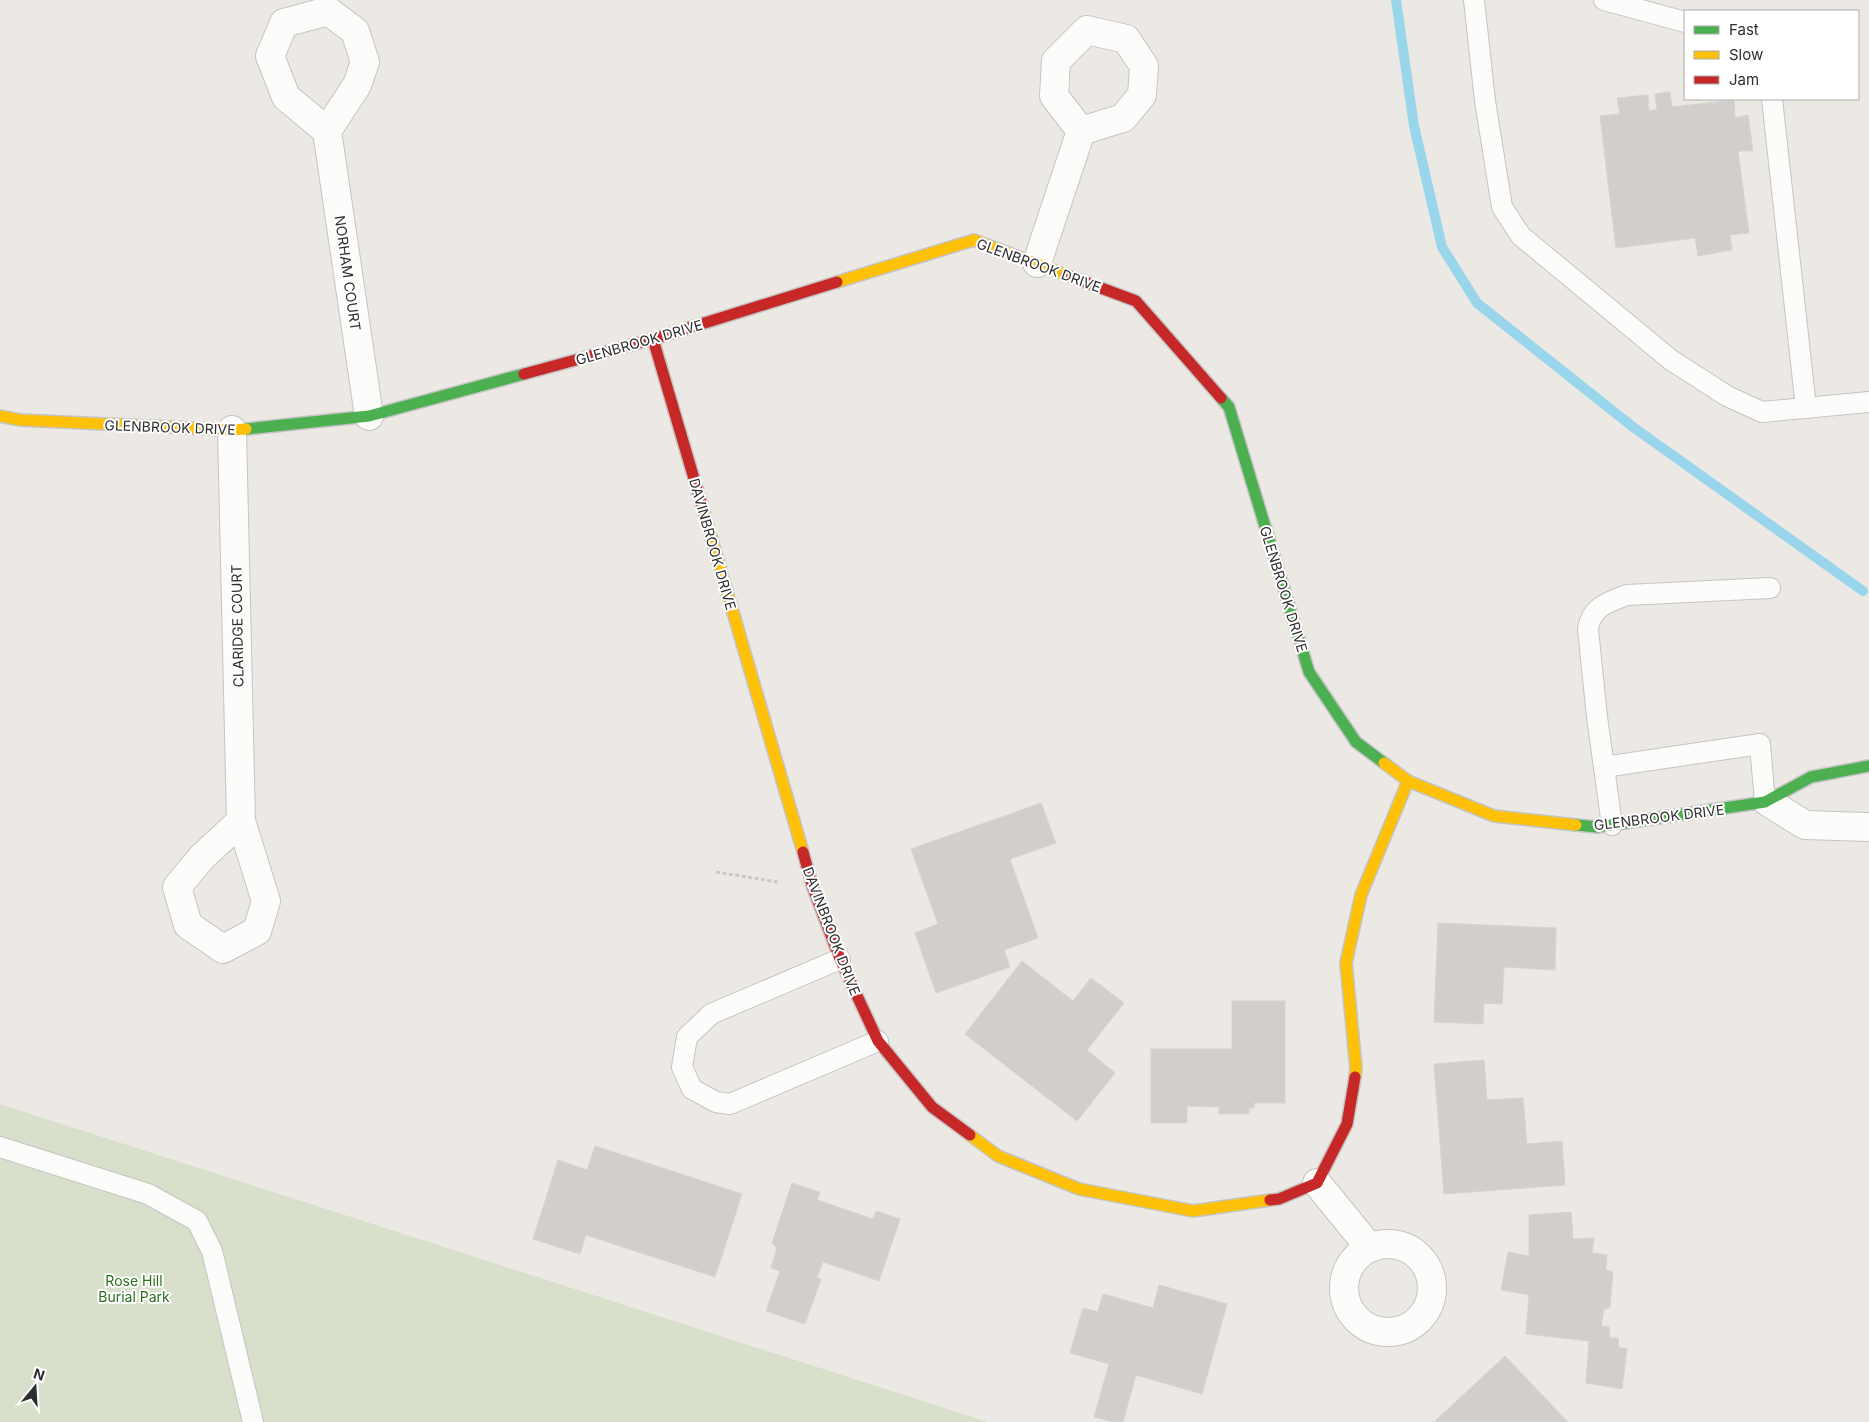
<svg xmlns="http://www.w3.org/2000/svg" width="1869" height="1422" font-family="Inter,sans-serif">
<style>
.cemetery{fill:#d8e0cc}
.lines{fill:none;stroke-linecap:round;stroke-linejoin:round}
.stream{stroke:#99d6ec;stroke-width:10}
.building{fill:#d1cecb;stroke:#d7d4d0}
.lane-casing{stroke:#c5c4c5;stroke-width:22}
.street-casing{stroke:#c5c4c5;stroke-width:30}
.fast-casing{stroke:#c5c4c5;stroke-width:14}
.slow-casing{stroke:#c5c4c5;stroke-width:14}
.jam-casing{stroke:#c5c4c5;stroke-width:14}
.path{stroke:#c9c9c8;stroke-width:3;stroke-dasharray:4 2.5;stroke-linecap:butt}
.lane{stroke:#fcfcfb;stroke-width:20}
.street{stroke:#fcfcfb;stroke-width:28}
.fast{stroke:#4caf50;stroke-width:11}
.slow{stroke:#ffc107;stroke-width:11}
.jam{stroke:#c62828;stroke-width:11}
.labels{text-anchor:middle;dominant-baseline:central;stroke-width:4;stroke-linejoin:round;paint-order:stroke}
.street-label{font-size:14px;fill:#2e2e2e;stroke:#fff}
.park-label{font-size:14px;fill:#2c6e1b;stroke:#fff}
</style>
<rect width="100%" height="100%" fill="#ece8e4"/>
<polygon class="cemetery" points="0,1104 988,1422 0,1422"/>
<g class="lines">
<polyline class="stream" points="1396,0 1414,126 1442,247 1477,303 1633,427 1863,591"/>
</g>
<g class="building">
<polygon points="1670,92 1672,107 1734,100 1735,118 1748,115 1753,151 1738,151 1749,233 1730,235 1732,250 1698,256 1695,238 1616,248 1600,116 1620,114 1617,98 1648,95 1649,111 1657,109 1655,94"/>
<polygon points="1041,803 1056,843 1010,859 1038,938 1004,950 1010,967 936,993 915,933 938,924 911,849"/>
<polygon points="1438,923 1556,928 1555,970 1504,967 1502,1004 1484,1003 1483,1024 1434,1022"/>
<polygon points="1022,961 1073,1001 1091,978 1124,1003 1087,1050 1115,1073 1077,1121 965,1034"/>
<polygon points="1232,1001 1285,1001 1285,1103 1254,1103 1254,1108 1249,1108 1249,1114 1219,1114 1219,1107 1187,1106 1187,1123 1151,1123 1151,1049 1232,1049"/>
<polygon points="1484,1060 1487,1100 1523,1098 1527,1144 1562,1141 1565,1185 1444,1194 1434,1064"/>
<polygon points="595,1146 742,1194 715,1277 586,1235 580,1254 533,1239 558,1160 587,1170"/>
<polygon points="792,1183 820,1192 817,1200 873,1219 876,1211 900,1219 879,1281 823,1262 817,1278 821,1279 805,1324 766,1311 780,1271 771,1268 777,1248 772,1243"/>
<polygon points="1571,1212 1573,1239 1594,1238 1592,1253 1607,1255 1606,1270 1613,1272 1610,1307 1604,1309 1601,1326 1609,1327 1610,1338 1618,1338 1619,1348 1627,1348 1622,1389 1586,1383 1589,1341 1526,1334 1529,1295 1501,1290 1508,1252 1529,1256 1529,1215"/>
<polygon points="1159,1285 1227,1304 1202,1394 1136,1375 1123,1422 1113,1422 1094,1417 1109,1364 1070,1353 1083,1308 1098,1312 1103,1294 1153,1308"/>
<polygon points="1505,1356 1568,1422 1434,1422"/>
</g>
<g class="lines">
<g class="lane-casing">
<g id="lane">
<polyline points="1474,0 1485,101 1502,207 1521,236 1671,360 1727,396 1762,412 1869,402"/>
<polyline points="1604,0 1685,22"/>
<polyline points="1772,99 1806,408"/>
<polyline points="1604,767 1760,744 1765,802"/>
<path d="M1612 825 1597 717 1588 629C1591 607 1608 602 1627 595L1770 588"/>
<polyline points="840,959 711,1014 687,1037 682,1067 692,1089 716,1102 730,1104 878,1041"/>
<polyline points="0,1147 148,1194 197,1221 212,1251 253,1422"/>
</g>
</g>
<g class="street-casing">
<g id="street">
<polyline points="327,131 357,85 365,62 355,31 328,11 284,23 270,56 286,97 327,131 369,416"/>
<polyline points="1037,263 1081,131 1054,96 1056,61 1087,30 1126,39 1144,66 1142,95 1123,118 1081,131"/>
<polyline points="232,430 241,821 266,901 257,931 223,949 188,925 177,887 202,857 241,821"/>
<polyline points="1768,802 1805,825 1869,827"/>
<polyline points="1317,1183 1370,1248"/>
<circle cx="1388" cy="1288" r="44"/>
</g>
</g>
<g class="fast-casing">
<g id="fast">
<polyline points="1221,398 1229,407 1309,672 1356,742 1384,763"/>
<polyline points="246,429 369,416 524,374"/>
<polyline points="1576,825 1597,827 1765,802 1811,777 1869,766"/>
</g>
</g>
<g class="slow-casing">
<g id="slow">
<polyline points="837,282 974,240 1066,275"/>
<polyline points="0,416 20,420 232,430 246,429"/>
<polyline points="702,506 803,852"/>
<polyline points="1384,763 1408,781 1494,816 1576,825"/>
<polyline points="1355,1077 1356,1068 1346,963 1361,895 1408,781"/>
<polyline points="970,1135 998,1156 1079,1189 1193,1211 1270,1200"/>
</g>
</g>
<g class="jam-casing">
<g id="jam">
<polyline points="1066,275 1136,301 1221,398"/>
<polyline points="653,339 702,506"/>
<polyline points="524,374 653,339 837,282"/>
<polyline points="803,852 813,888 840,959 878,1041 932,1107 970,1135"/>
<polyline points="1270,1200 1279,1199 1317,1183 1347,1124 1355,1077"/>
</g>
</g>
<polyline class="path" points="716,872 778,882"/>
<use href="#lane" class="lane"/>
<use href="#street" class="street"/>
<use href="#fast" class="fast"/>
<use href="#slow" class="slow"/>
<use href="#jam" class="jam"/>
</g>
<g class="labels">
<g class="street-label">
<text transform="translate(1039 265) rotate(20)">GLENBROOK DRIVE</text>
<text transform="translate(348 273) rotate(82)">NORHAM COURT</text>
<text transform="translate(639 342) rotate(-16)">GLENBROOK DRIVE</text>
<text transform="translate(170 427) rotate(2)">GLENBROOK DRIVE</text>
<text transform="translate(713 544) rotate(74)">DAVINBROOK DRIVE</text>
<text transform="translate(1284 589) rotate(73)">GLENBROOK DRIVE</text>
<text transform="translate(237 626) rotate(-91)">CLARIDGE COURT</text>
<text transform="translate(1659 817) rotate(-7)">GLENBROOK DRIVE</text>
<text transform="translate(832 931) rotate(69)">DAVINBROOK DRIVE</text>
</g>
<g class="park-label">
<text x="134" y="1280">Rose Hill<tspan x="134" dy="16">Burial Park</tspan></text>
</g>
</g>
<rect x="1684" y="10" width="175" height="90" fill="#ffffff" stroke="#ababab"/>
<rect x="1694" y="26" width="25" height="8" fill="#4caf50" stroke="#ababab"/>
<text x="1729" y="35" font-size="15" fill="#2e2e2e">Fast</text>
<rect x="1694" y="51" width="25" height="8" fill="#ffc107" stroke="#ababab"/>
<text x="1729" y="60" font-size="15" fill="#2e2e2e">Slow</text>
<rect x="1694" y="76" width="25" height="8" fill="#c62828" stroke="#ababab"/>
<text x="1729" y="85" font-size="15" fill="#2e2e2e">Jam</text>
<g transform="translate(35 1387) rotate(18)" stroke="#ffffff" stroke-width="4" paint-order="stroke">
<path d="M0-4L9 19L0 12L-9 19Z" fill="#2e2e2e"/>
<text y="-8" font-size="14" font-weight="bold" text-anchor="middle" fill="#2e2e2e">N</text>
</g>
</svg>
